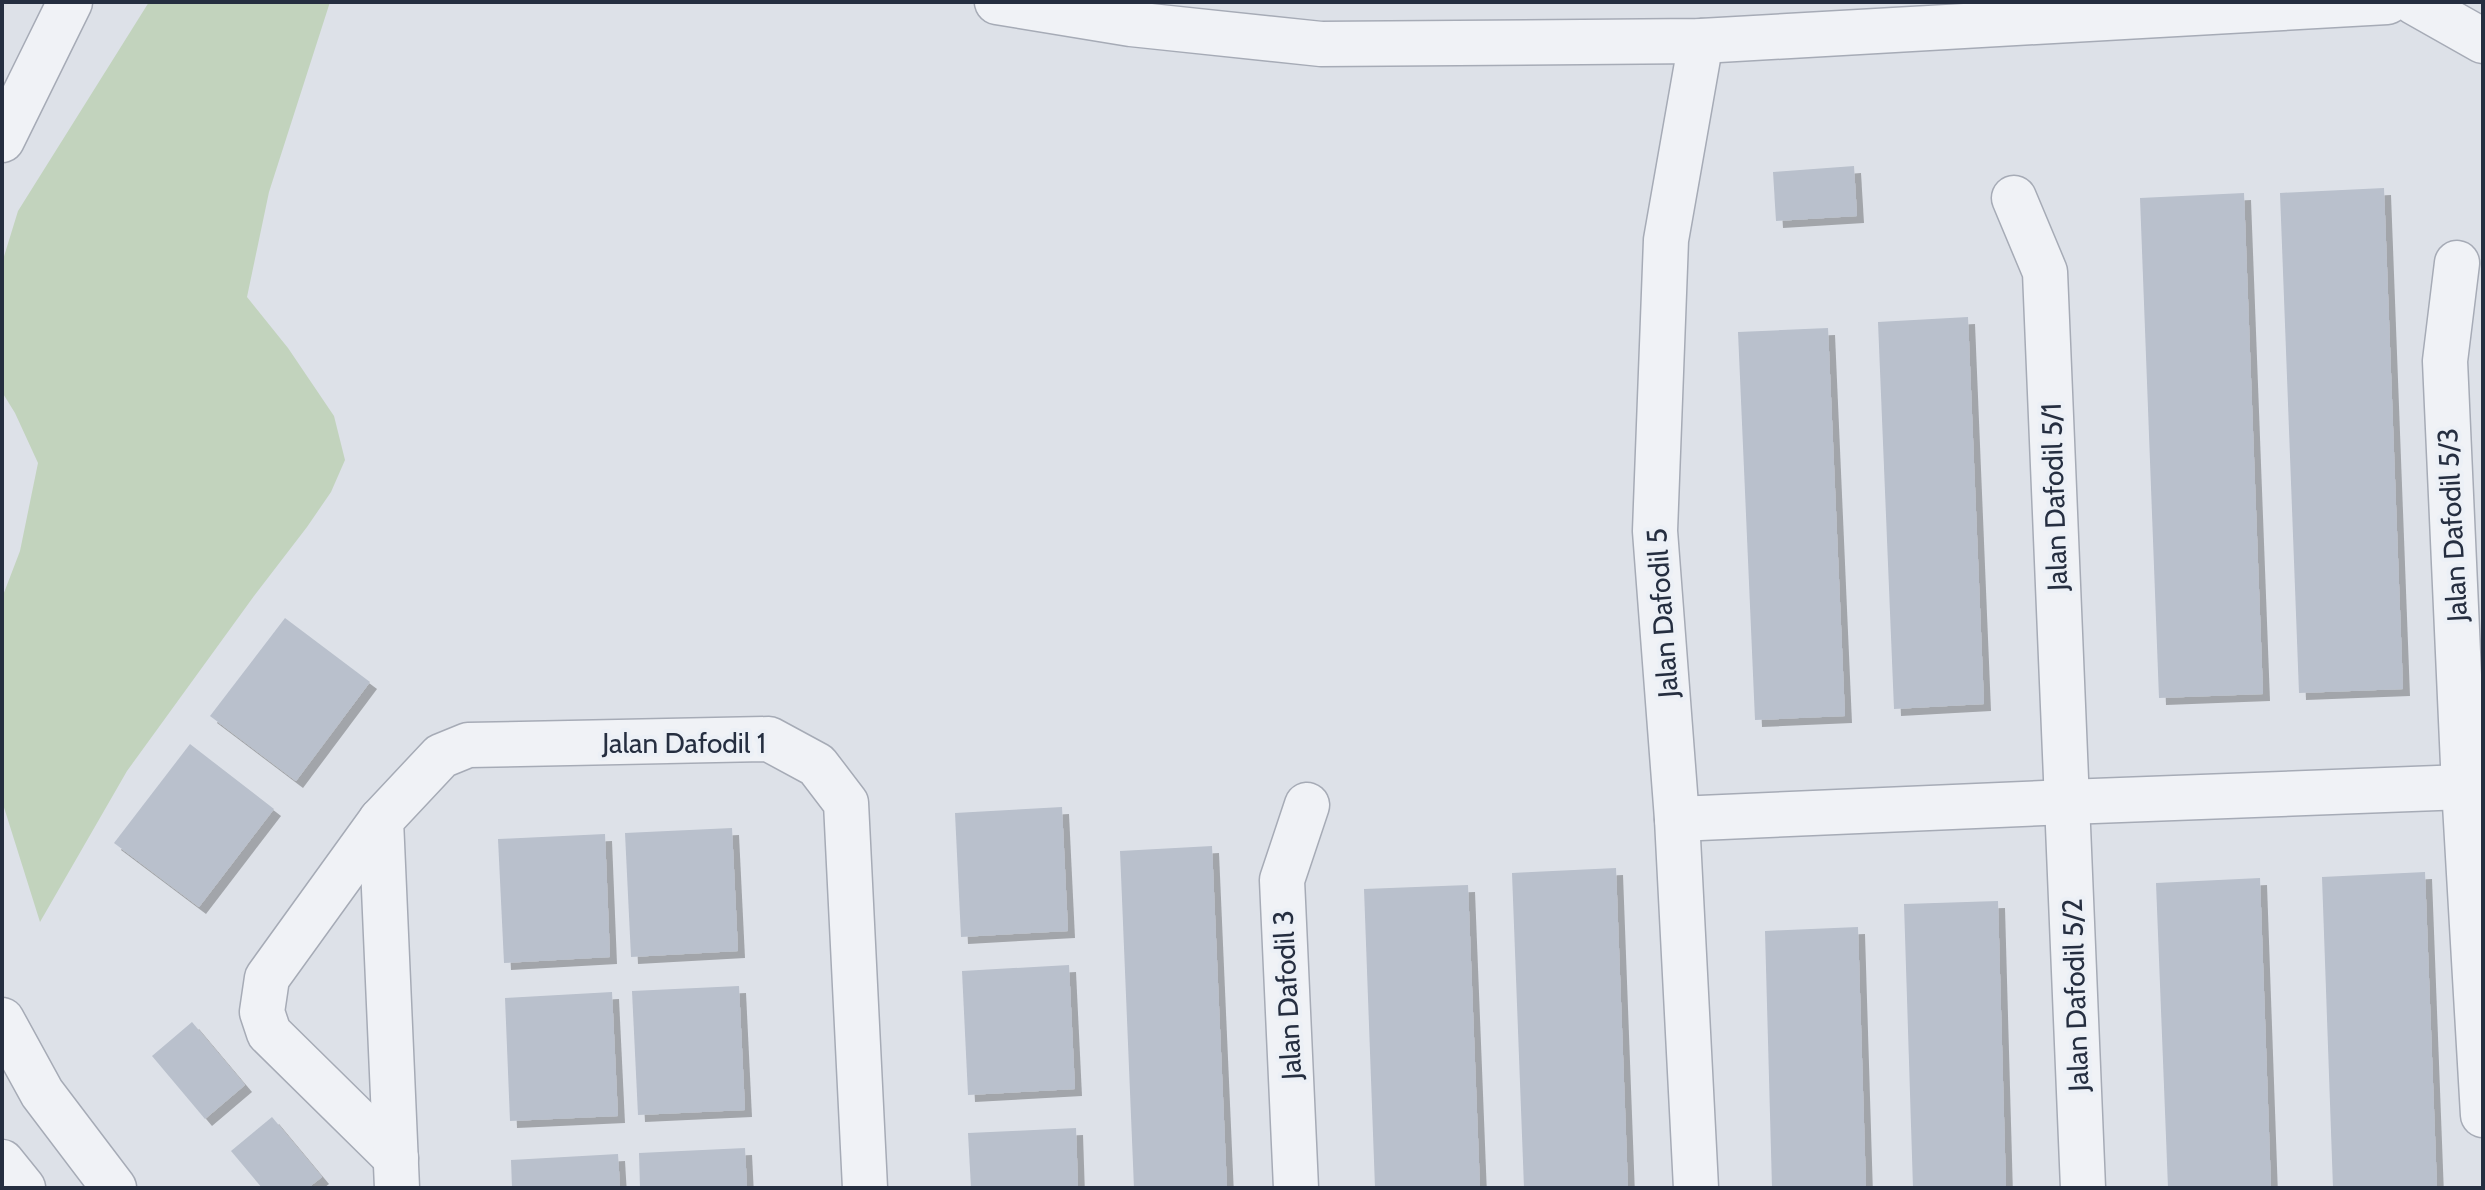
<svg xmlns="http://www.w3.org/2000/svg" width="2485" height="1190" font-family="Cabin,sans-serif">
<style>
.green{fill:#c2d3bd}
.building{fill:#b9c0cc;filter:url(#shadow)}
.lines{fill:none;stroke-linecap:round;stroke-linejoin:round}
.minor-casing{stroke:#a6abb6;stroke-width:47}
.minor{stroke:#f0f2f6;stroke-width:44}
.labels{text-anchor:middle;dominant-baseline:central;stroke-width:8;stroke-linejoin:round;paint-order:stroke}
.street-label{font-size:28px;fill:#252e40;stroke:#ecf0f6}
</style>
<defs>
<filter id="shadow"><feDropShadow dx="7" dy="7" stdDeviation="0" flood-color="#0004"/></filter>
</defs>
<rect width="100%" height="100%" fill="#dde1e8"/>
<polygon class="green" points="149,2 330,2 269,192 247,297 288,348 334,416 345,460 331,492 307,527 254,596 127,771 40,922 2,801 2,598 20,551 38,463 15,413 2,392 2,263 18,211"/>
<g class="building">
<polygon points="1854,166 1857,216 1776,221 1773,172"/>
<polygon points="2384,188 2403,689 2299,693 2280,193"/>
<polygon points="2244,193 2263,694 2159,698 2140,198"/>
<polygon points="1968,317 1984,704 1894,709 1878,322"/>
<polygon points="1828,328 1845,716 1755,720 1738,332"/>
<polygon points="285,618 370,682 296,781 210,716"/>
<polygon points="190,744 274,809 199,907 114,843"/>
<polygon points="1062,807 1068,931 961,937 955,813"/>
<polygon points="732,828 738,951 631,957 625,833"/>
<polygon points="605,834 610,957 504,963 498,839"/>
<polygon points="1212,846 1227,1188 1134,1188 1120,851"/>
<polygon points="1616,868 1628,1188 1524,1188 1512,873"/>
<polygon points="2425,872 2437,1188 2333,1188 2322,877"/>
<polygon points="2260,878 2271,1188 2168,1188 2156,883"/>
<polygon points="1468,885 1480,1188 1375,1188 1364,889"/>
<polygon points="1998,901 2006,1188 1913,1188 1904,904"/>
<polygon points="1858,927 1866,1188 1772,1188 1765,931"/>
<polygon points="1069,965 1075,1089 968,1095 962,971"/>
<polygon points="739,986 745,1110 638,1115 632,991"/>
<polygon points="612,992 618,1116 510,1121 505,998"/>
<polygon points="192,1022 245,1085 205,1119 152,1056"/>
<polygon points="272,1117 322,1177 308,1188 262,1188 231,1151"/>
<polygon points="1076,1128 1078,1188 971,1188 968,1133"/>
<polygon points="745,1148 747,1188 640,1188 639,1153"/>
<polygon points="618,1154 620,1188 512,1188 511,1160"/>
</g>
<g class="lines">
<g class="minor-casing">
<g id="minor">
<polyline points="997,2 1131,24 1321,44 1701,41 2387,2"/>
<polyline points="2414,2 2483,41"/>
<polyline points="2,140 70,2"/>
<polyline points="2014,198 2045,272 2083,1188"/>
<polyline points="2457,263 2445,361 2464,787 2483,1115"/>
<polyline points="1677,819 2067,802 2464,787"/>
<polyline points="381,820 267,978 262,1012 269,1033 396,1158"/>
<polyline points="2,1020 42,1093 114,1188"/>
<polyline points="2,1162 23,1188"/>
<polyline points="397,1188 381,820 441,756 468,745 769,739 817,765 846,803 865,1188"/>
<polyline points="1296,1188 1282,880 1307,805"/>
<polyline points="1696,1188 1677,819 1655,531 1666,240 1701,41"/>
</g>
</g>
<use href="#minor" class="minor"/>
</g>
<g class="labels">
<g class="street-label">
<text transform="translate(2054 497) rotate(-92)">Jalan Dafodil 5/1</text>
<text transform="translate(2452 525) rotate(-93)">Jalan Dafodil 5/3</text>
<text transform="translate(1662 613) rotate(-94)">Jalan Dafodil 5</text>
<text x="684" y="743">Jalan Dafodil 1</text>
<text transform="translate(1287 995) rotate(-93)">Jalan Dafodil 3</text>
<text transform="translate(2075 995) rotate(-92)">Jalan Dafodil 5/2</text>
</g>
</g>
<rect width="2485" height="1190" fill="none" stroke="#252e40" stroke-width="8"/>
</svg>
